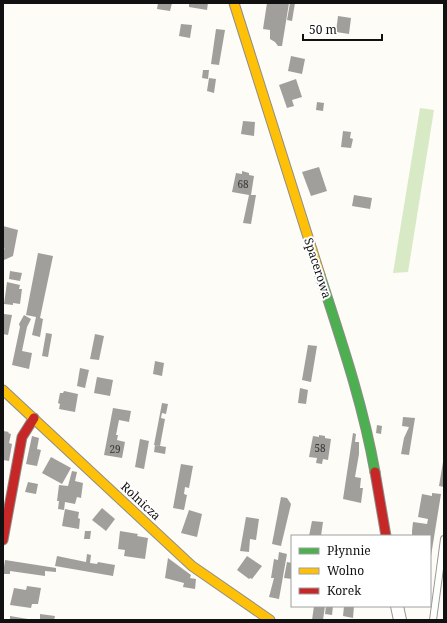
<svg xmlns="http://www.w3.org/2000/svg" width="447" height="623" font-family="'Noto Serif',serif">
<style>
.forest{fill:#d8eac5}
.building{fill:#a19f9c}
.lines{fill:none;stroke-linecap:round;stroke-linejoin:round}
.lane-casing{stroke:#979795;stroke-width:8}
.street-casing{stroke:#979795;stroke-width:14}
.fast-casing{stroke:#8e8d8b;stroke-width:11}
.slow-casing{stroke:#8e8d8b;stroke-width:11}
.jam-casing{stroke:#8e8d8b;stroke-width:11}
.lane{stroke:#fffffe;stroke-width:6}
.street{stroke:#fffffe;stroke-width:12}
.fast{stroke:#4caf50;stroke-width:9}
.slow{stroke:#ffc107;stroke-width:9}
.jam{stroke:#c62828;stroke-width:9}
.labels{text-anchor:middle;dominant-baseline:central;stroke-width:4;stroke-linejoin:round;paint-order:stroke}
.number-label{font-size:10px;fill:#353434}
.street-label{font-size:12px;fill:#111;stroke:#fff}
</style>
<rect width="100%" height="100%" fill="#fdfcf7"/>
<polygon class="forest" points="420,108 434,110 408,272 393,273"/>
<g class="building">
<polygon points="158,3 172,3 170,11 157,9"/>
<polygon points="189,3 208,3 207,10 189,7"/>
<polygon points="267,3 289,3 282,46 278,46 275,42 270,39 270,30 263,29"/>
<polygon points="290,3 295,3 292,21 287,20"/>
<polygon points="338,16 351,18 349,34 336,32"/>
<polygon points="181,24 192,25 190,38 179,36"/>
<polygon points="216,29 225,30 219,65 211,64"/>
<polygon points="291,56 305,59 302,74 288,71"/>
<polygon points="203,70 209,70 208,79 202,78"/>
<polygon points="209,78 216,79 214,93 207,91"/>
<polygon points="296,79 302,97 292,100 294,106 287,108 279,85"/>
<polygon points="317,102 324,103 323,111 316,110"/>
<polygon points="243,121 255,122 254,136 241,134"/>
<polygon points="343,131 351,132 350,138 353,139 351,148 341,147"/>
<polygon points="319,167 327,191 311,196 302,172"/>
<polygon points="242,171 249,173 249,175 254,176 251,195 256,195 251,224 243,223 249,195 232,192 236,173 242,174"/>
<polygon points="354,195 372,198 370,209 352,206"/>
<polygon points="3,226 18,230 13,256 4,260 3,250 5,249 3,248"/>
<polygon points="38,253 53,256 40,318 43,319 40,337 32,335 36,317 26,315"/>
<polygon points="10,271 22,273 20,281 9,279"/>
<polygon points="7,282 20,285 19,289 22,289 20,304 13,303 13,305 4,304"/>
<polygon points="4,314 12,315 8,335 3,334"/>
<polygon points="24,315 31,319 27,327 22,351 32,353 29,369 12,365 20,327 19,324"/>
<polygon points="46,333 52,334 48,357 42,356"/>
<polygon points="95,334 104,336 99,360 90,359"/>
<polygon points="308,345 317,346 311,382 302,380"/>
<polygon points="155,361 164,363 162,376 153,374"/>
<polygon points="80,368 89,370 85,388 77,386"/>
<polygon points="97,377 113,380 110,396 94,393"/>
<polygon points="300,388 308,390 306,404 298,403"/>
<polygon points="64,391 78,394 75,412 59,409 60,404 58,403 60,393 63,393"/>
<polygon points="162,403 168,404 166,414 162,413 161,418 165,419 160,446 154,445"/>
<polygon points="113,408 131,411 129,422 119,420 116,435 118,435 117,440 125,442 122,458 104,455"/>
<polygon points="403,417 415,418 409,455 401,454 404,438 409,427 402,426"/>
<polygon points="377,425 382,426 381,434 376,433"/>
<polygon points="3,431 9,432 8,433 11,434 9,443 12,444 9,461 3,460"/>
<polygon points="353,433 356,434 355,442 359,442 359,454 355,477 361,478 360,488 363,488 361,503 343,499"/>
<polygon points="319,435 325,436 325,438 331,439 328,460 323,459 322,464 316,463 317,458 309,457 313,436 319,437"/>
<polygon points="32,436 39,438 37,449 41,450 37,466 26,464"/>
<polygon points="140,439 149,441 144,469 135,467"/>
<polygon points="155,445 166,447 165,454 154,452"/>
<polygon points="51,457 71,468 62,484 42,473"/>
<polygon points="443,462 444,462 444,487 439,486"/>
<polygon points="181,464 193,466 189,488 185,487 184,494 187,495 184,510 173,508"/>
<polygon points="72,471 77,472 75,481 83,483 81,498 77,497 75,504 65,502 64,510 58,509 59,501 57,501 59,485 68,486"/>
<polygon points="28,482 38,484 36,494 25,492"/>
<polygon points="432,493 441,494 431,556 430,556 430,536 412,536 412,531 413,522 427,524 428,519 418,517 422,494 432,496"/>
<polygon points="281,497 287,498 291,504 281,546 272,544"/>
<polygon points="102,508 115,519 106,531 92,520"/>
<polygon points="65,509 79,512 78,518 80,519 79,529 62,526"/>
<polygon points="189,510 202,514 197,537 181,533"/>
<polygon points="246,517 259,519 256,540 250,539 249,552 240,551"/>
<polygon points="312,521 323,522 321,536 309,536"/>
<polygon points="85,531 91,531 90,539 84,539"/>
<polygon points="120,531 138,534 137,536 148,538 145,559 124,556 125,550 118,549"/>
<polygon points="279,552 287,554 279,599 269,597 274,578 271,578 274,559 278,560"/>
<polygon points="87,554 91,555 90,563 97,564 98,562 115,565 113,576 55,566 57,556 86,562"/>
<polygon points="247,556 262,566 252,579 250,578 249,579 237,570"/>
<polygon points="168,558 191,575 190,578 196,579 195,589 183,587 184,583 165,578"/>
<polygon points="5,560 56,568 56,572 45,571 45,576 10,571 10,574 3,574"/>
<polygon points="287,562 292,563 292,579 284,578"/>
<polygon points="27,586 41,588 38,604 32,604 31,608 10,605 14,588 26,590"/>
<polygon points="314,606 325,606 323,620 312,620"/>
<polygon points="326,606 333,606 332,615 325,614"/>
<polygon points="344,606 354,606 353,618 343,616"/>
<polygon points="40,614 55,616 54,620 40,620"/>
<polygon points="10,616 28,619 28,620 10,620"/>
</g>
<g class="lines">
<g class="lane-casing">
<polyline id="lane" points="433,620 444,539"/>
</g>
<g class="street-casing">
<polyline id="street" points="397,606 400,620"/>
</g>
<g class="fast-casing">
<path id="fast" d="M320 275C341 340 363 404 375 472"/>
</g>
<g class="slow-casing">
<g id="slow">
<polyline points="234,3 320,275"/>
<polyline points="3,390 192,566 270,620"/>
</g>
</g>
<g class="jam-casing">
<g id="jam">
<polyline points="375,472 386,536"/>
<polyline points="3,540 22,437 34,418"/>
</g>
</g>
<use href="#lane" class="lane"/>
<use href="#street" class="street"/>
<use href="#fast" class="fast"/>
<use href="#slow" class="slow"/>
<use href="#jam" class="jam"/>
</g>
<g class="labels">
<g class="number-label">
<text x="243" y="184">68</text>
<text x="320" y="448">58</text>
<text x="115" y="449">29</text>
</g>
<g class="street-label">
<text transform="translate(318 268) rotate(72)">Spacerowa</text>
<text transform="translate(141 501) rotate(43)">Rolnicza</text>
</g>
</g>
<rect width="447" height="623" fill="none" stroke="#111111" stroke-width="8"/>
<rect x="291" y="535" width="140" height="72" fill="#ffffff" stroke="#a0a0a0"/>
<rect x="299" y="548" width="20" height="6" fill="#4caf50" stroke="#a0a0a0"/>
<text x="327" y="555" font-size="12" fill="#111111">Płynnie</text>
<rect x="299" y="568" width="20" height="6" fill="#ffc107" stroke="#a0a0a0"/>
<text x="327" y="575" font-size="12" fill="#111111">Wolno</text>
<rect x="299" y="588" width="20" height="6" fill="#c62828" stroke="#a0a0a0"/>
<text x="327" y="595" font-size="12" fill="#111111">Korek</text>
<path d="M303 34v6h79v-6" fill="none" stroke="#111111" stroke-width="2"/>
<text x="309" y="34" font-size="12" fill="#111111" stroke="#ffffff" stroke-width="3" paint-order="stroke">50 m</text>
</svg>
